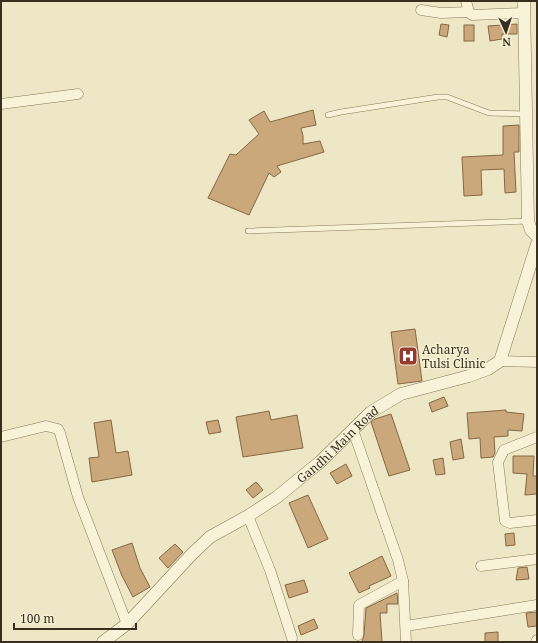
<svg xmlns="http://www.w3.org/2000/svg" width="538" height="643" font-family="'Noto Serif',serif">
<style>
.building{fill:#caa87c;stroke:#866742}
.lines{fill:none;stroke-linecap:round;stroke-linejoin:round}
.service-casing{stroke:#88795b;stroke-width:6}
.minor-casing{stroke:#88795b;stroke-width:11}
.tertiary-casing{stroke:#88795b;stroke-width:13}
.service{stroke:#f8f3d8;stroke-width:5}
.minor{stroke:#f8f3d8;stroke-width:10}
.tertiary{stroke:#f8f3d8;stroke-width:12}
.labels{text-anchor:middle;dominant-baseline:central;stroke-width:3;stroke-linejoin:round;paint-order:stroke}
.poi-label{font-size:12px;fill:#382f1f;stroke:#f5f0d4;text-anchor:start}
.street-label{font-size:12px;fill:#382f1f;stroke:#f5f0d4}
</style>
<rect width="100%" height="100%" fill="#ede7c5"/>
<g class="building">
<polygon points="441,24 449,25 447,37 439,35"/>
<polygon points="517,24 517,34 502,34 502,39 490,41 488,26"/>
<rect x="464" y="25" width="10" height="16"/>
<polygon points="313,110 316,125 301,128 303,136 303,144 320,141 324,152 277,166 281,172 274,177 269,173 249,215 208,198 230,154 236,155 259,134 249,120 264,111 270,122"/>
<polygon points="519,125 519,152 514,152 516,192 505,193 504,169 481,170 482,195 464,196 462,157 503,155 503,126"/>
<polygon points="415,329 422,381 398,384 391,332"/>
<polygon points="444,397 448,406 432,412 429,403"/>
<polygon points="506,410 506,412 524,414 522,431 508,430 508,436 494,437 495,453 493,457 481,458 480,438 469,439 467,413"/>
<polygon points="269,411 271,420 297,415 303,448 243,457 236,417"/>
<polygon points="391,414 410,470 389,476 371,422 375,419"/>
<polygon points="111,420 116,453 128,451 132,475 92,482 89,458 99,457 94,423"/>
<polygon points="218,420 221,432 209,434 206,422"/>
<polygon points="461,439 464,458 453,460 450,442"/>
<polygon points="513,456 534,456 533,476 537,476 537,494 525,495 527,474 513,473"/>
<polygon points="443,458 445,474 436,475 433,460"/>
<polygon points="346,464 352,476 337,484 330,473"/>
<polygon points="256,482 263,490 253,498 246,490"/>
<polygon points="308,495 328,539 308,548 289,503"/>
<polygon points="514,533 515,545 506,546 505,534"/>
<polygon points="132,543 140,568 150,587 133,597 122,576 112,550"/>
<polygon points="175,544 183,552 168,568 159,558"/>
<polygon points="382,556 391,576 369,586 370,588 359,593 349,573"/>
<polygon points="527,567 529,579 516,580 518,568"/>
<polygon points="304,580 308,592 289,598 285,585"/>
<polygon points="397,593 398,604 387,604 387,613 380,613 382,642 362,642 364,635 366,608"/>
<polygon points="537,612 537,626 528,627 526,613"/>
<polygon points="314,619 318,628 301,635 298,626"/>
<polygon points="498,632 498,642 485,642 485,633"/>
</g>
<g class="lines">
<g class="service-casing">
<g id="service">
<polyline points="328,115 341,112 438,97 447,97 489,113 526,114"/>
<polyline points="248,231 528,221"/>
</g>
</g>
<g class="minor-casing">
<g id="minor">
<polyline points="466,1 469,12 472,15 524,13"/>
<polyline points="421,10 441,13 469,12"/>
<polyline points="1,104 78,94"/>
<polyline points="500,361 537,362"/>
<polyline points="353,430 398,560 403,581 406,642"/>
<polyline points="1,437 46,426 58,429 60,433 78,497 127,624"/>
<polyline points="537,437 504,450 498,462 505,521 510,523 537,520"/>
<polyline points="248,516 270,570 292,638"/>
<polyline points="481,566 537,559"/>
<polyline points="406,626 537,605"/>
<polyline points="358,635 359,605 403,581"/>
<polyline points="536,642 537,640"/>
</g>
</g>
<g class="tertiary-casing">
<g id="tertiary">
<polyline points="524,1 528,221 531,230 537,236"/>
<path id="s1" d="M103 642 127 624 192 554 210 537 248 516 277 497 320 462 371 412 401 394 469 376 488 369 500 361 537 244"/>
</g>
</g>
<use href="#service" class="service"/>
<use href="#minor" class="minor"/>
<use href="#tertiary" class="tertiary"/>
</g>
<defs>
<g id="hospital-square" transform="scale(1)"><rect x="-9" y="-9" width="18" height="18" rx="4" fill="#953b2d" stroke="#f5f0d4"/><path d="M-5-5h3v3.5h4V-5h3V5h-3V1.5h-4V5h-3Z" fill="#fff"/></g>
</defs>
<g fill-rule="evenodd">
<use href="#hospital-square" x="408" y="356"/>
</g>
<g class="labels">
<g class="poi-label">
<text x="422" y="349">Acharya<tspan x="422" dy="14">Tulsi Clinic</tspan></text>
</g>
<g class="street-label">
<text stroke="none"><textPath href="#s1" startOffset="309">Gandhi Main Road</textPath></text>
</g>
</g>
<rect width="538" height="643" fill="none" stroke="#382f1f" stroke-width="4"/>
<g transform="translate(506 32) rotate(177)" stroke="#f5f0d4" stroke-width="3" paint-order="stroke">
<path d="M0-3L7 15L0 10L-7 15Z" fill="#382f1f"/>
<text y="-6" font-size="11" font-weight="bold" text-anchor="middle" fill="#382f1f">N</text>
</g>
<path d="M14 623v6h122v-6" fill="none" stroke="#382f1f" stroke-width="2"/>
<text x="20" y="623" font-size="12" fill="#382f1f" stroke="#f5f0d4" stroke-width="3" paint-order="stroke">100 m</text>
</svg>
